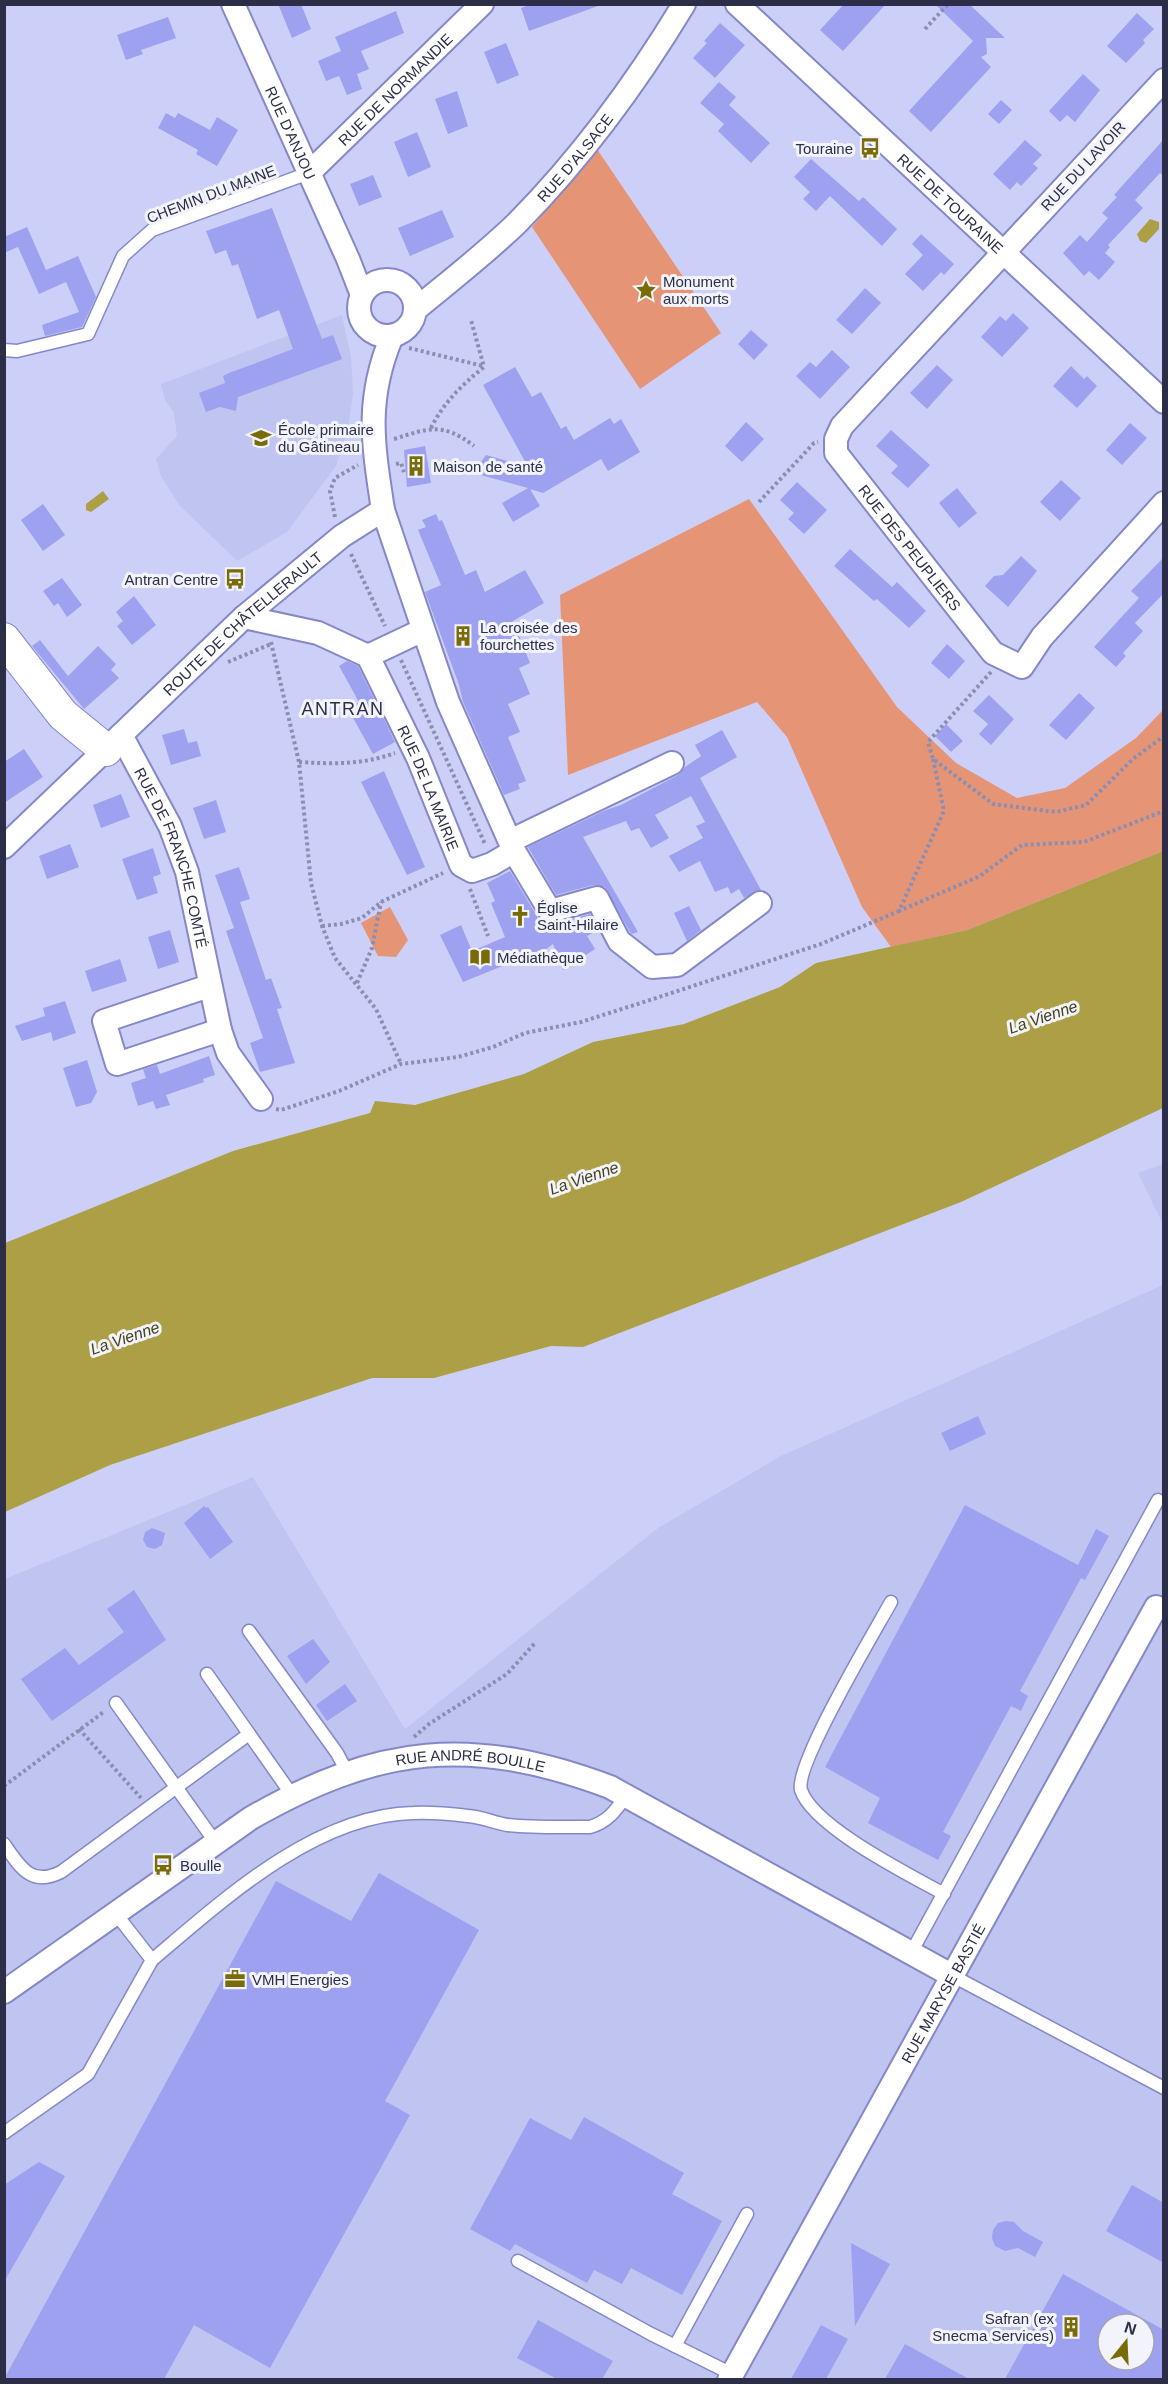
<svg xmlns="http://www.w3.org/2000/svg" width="1168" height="2384" font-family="Arial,sans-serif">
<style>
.built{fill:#c0c4f1;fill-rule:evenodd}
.green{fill:#e69476}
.water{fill:#ad9f46}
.building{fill:#9da1ef;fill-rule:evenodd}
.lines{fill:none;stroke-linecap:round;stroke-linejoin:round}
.lane-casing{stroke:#8588c7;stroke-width:15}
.street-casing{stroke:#8588c7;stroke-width:26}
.secondary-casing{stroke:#8588c7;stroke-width:34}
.path{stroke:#8b8eb0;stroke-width:4;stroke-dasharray:3 3;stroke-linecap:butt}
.lane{stroke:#fff;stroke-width:12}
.street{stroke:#fff;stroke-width:22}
.secondary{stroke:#fff;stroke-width:32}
.labels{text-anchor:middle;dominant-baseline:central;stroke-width:6;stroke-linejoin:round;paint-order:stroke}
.street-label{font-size:15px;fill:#2c2e48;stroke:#f3f4fb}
.poi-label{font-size:15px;fill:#2c2e48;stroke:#f3f4fb;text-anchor:start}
.water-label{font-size:16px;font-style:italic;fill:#47411b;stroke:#f3f4fb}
.quarter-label{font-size:18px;letter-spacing:1.5px;fill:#2c2e48;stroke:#f3f4fb}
</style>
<rect width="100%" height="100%" fill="#ccd0f8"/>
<g class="built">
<polygon points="342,315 351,357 353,393 348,430 336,466 287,532 237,561 179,505 161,476 156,459 177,436 174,413 165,400 161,384"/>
<polygon points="1163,1164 1164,1164 1163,1224 1138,1173"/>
<path d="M1163 1285V2379L5 2380V1579L253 1477 405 1729 658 1528 781 1456ZM1108 2324H1144V2360H1108Z"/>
</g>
<g class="green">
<polygon points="597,149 721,333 640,389 532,227"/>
<polygon points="749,499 897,707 956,763 1017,798 1065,788 1136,738 1163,710 1163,851 967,930 891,947 862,907 787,737 757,702 568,775 560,595"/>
<polygon points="390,907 408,940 396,957 378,956 361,923"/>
</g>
<g class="water">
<polygon points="1150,219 1159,222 1159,229 1146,243 1140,241 1137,234"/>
<polygon points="103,491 109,499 91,512 86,510 86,504"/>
<polygon points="1163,851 1163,1108 961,1202 583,1347 551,1346 434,1378 372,1378 110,1465 5,1512 5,1243 233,1151 370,1113 375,1101 415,1105 524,1074 593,1042 684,1024 780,987 816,963 967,930"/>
</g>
<g class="building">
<polygon points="278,4 301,4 311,29 292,38"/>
<polygon points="532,4 598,4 598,6 529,31 521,8"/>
<polygon points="844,4 886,4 843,51 820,30"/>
<polygon points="935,4 969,4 1005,38 986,38 987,54 981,57 991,67 931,132 909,111 973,41"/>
<polygon points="396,11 404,33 361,51 369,69 357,74 362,89 347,95 339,76 326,81 318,61 341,51 335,37"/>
<polygon points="1137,13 1154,29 1143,40 1145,43 1126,63 1107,46"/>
<polygon points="168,17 176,38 141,50 143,54 126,60 117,35"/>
<polygon points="720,23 745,45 715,78 693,58 707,43 704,41"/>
<polygon points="506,43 519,75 497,84 484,52"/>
<polygon points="1083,74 1100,90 1075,122 1067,115 1060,122 1049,111"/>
<polygon points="719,82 736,97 729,105 770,143 751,163 718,131 724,124 700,103"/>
<polygon points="457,91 468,126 448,134 435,99"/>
<polygon points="1001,100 1012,110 999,124 988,114"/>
<polygon points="166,113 175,118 178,113 210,130 217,117 238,130 217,166 196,154 198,150 158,128"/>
<polygon points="417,132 431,167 408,177 394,142"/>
<polygon points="1164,139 1164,176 1160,173 1135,200 1143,208 1108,245 1110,247 1105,253 1115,262 1099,280 1089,271 1084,276 1063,253 1080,235 1087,242 1108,218 1102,213 1117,197 1114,195"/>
<polygon points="1025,140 1042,155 1033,164 1038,168 1021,186 1017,182 1010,190 993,174"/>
<polygon points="811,159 859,201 863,197 897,229 882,246 830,196 816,211 803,199 810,192 794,177"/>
<polygon points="373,175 382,197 359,206 350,184"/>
<polygon points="272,208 322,339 333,335 342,359 238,397 236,411 220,407 206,412 199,393 225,383 223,376 229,373 293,349 279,310 257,319 238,264 232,266 226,250 215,254 206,231"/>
<polygon points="442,210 454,237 410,256 398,228"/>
<polygon points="27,227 46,270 78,256 96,297 82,327 45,336 42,325 79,312 66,282 39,294 18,247 4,253 4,237"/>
<polygon points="921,234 954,264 944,275 941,272 923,291 905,274 923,255 912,244"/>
<polygon points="865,288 881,303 852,334 836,320"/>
<polygon points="1013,313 1029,328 1002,357 981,337 1000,316 1006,321"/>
<polygon points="751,330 768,345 754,360 738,344"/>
<polygon points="832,350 850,367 820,399 796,376 810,362 816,367"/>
<polygon points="937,365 953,380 927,409 910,393"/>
<polygon points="1071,366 1084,379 1087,376 1097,386 1077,408 1053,386"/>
<polygon points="515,367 532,397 541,392 561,429 566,426 574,440 610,418 614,424 621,419 640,452 608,471 601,459 543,493 530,489 540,506 513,522 502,503 528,488 473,473 486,455 528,467 483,385"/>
<polygon points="746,422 764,439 742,462 725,446"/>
<polygon points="1130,423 1147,438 1122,465 1106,450"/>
<polygon points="891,430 930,465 908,488 891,473 898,466 876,446"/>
<polygon points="425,446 431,483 407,487 404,450"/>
<polygon points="1061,480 1081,498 1060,521 1040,502"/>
<polygon points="797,482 827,510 804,534 788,519 794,513 780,500"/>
<polygon points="957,488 977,513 959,528 939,503"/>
<polygon points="43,504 65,535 43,551 21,520"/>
<polygon points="436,514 439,521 442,520 465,575 476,570 485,592 525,570 544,603 513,621 530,663 519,668 530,694 508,704 520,732 508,737 526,781 518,784 520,789 504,795 463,702 459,685 425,592 441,585 418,530 426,527 422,520"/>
<polygon points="850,549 892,587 897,582 926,611 909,628 877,599 874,601 834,566"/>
<polygon points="1021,556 1037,571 1008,607 985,586 994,576 1003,575"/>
<polygon points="1164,557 1164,593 1135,623 1143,631 1123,653 1126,656 1116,667 1094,647 1139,598 1131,591"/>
<polygon points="62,578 82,605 67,617 58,603 54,606 43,591"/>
<polygon points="134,596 156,625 132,645 117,626 123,621 116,612"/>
<polygon points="40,640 68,676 98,646 116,664 111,670 119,678 84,709 32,646"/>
<polygon points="947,644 965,661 949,679 931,663"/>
<polygon points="347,661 358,666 395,742 373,754 352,716 358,713 354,705 359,702 339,666"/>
<polygon points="1079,693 1095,708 1066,740 1049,725"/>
<polygon points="989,695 1014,719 991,745 979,734 988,724 973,711"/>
<polygon points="946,724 963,741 951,752 935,736"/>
<polygon points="184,729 188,743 197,741 201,756 171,765 162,735"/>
<polygon points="722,730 737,757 700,778 761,890 744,898 739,889 731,894 728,887 715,892 700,861 679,872 669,856 703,838 696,826 705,822 691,796 655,815 669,838 651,848 639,828 631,831 626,821 583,837 638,932 632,934 630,932 605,887 593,885 556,895 528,847 606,810 621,805 678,775 685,767 701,756 695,745"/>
<polygon points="24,749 43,777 4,803 4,762"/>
<polygon points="384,771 425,867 407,875 361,782"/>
<polygon points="121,794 130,817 101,828 93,805"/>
<polygon points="216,800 226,832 204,839 193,808"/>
<polygon points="70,844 79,867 47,879 39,856"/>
<polygon points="153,848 161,874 153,877 158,893 137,900 122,859"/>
<polygon points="239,867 250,899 240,902 266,980 271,978 282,1008 277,1009 295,1063 260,1072 250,1043 263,1038 226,931 234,928 215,875"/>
<polygon points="510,871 538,918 544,923 554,924 590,914 598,930 587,936 595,949 563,970 553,944 536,957 527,956 463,982 440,935 461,925 472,951 505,937 491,903 495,901 487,883"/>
<polygon points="689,906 701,930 687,941 674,913"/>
<polygon points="170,930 179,962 158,969 148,937"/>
<polygon points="120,959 127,981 92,992 85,971"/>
<polygon points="65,1001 76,1033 53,1041 51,1032 22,1041 15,1026 45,1016 43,1008"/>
<polygon points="209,1056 215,1075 203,1079 204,1082 166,1095 170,1105 156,1109 153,1101 138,1106 131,1083 146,1078 143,1069 157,1065 160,1074"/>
<polygon points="87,1060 97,1092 91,1103 76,1107 63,1068"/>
<polygon points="978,1416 986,1434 950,1451 941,1433"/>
<polygon points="965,1505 1078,1565 1096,1529 1109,1536 1085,1580 1081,1578 1020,1691 1028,1696 1021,1711 1011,1706 943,1832 951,1836 938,1860 868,1823 880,1798 825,1767"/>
<polygon points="204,1506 206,1508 208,1507 233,1542 210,1559 184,1523"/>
<polygon points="152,1528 165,1533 162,1545 155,1549 147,1547 143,1540 145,1532"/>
<polygon points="134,1590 166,1640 52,1721 21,1679 65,1648 79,1665 124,1632 107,1609"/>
<polygon points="313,1639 330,1662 306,1684 287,1656"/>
<polygon points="345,1684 357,1701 327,1721 316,1705"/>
<polygon points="379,1873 479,1930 385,2101 410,2115 270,2368 194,2325 164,2379 4,2379 276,1881 351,1921"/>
<polygon points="584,2117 684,2173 672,2194 722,2221 682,2295 631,2268 622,2284 594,2270 587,2283 515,2244 510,2251 470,2229 530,2118 571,2140"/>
<polygon points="39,2162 65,2176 4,2282 4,2185"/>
<polygon points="1132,2185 1164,2203 1164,2263 1106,2231"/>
<polygon points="1006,2221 1014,2222 1023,2231 1043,2242 1035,2257 1018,2248 1005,2251 995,2246 992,2238 993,2230 998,2223"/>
<polygon points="851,2243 890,2264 855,2326"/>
<path d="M1063 2274 1164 2330V2379H1005ZM1108 2324H1144V2360H1108Z"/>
<polygon points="538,2320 613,2361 602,2379 557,2379 517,2358"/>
<polygon points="821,2325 848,2339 826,2379 791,2379"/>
<polygon points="905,2344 969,2379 885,2379"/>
</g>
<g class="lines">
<g class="lane-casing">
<g id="lane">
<polyline points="4,350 17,351 88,334 123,256 152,230 309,173"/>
<path d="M891 1602C875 1631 794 1766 801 1790 813 1827 910 1875 944 1894"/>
<polyline points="249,1631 337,1753 347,1772"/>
<polyline points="207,1674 292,1795"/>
<polyline points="116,1703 216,1843"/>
<path d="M4 1844C20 1867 31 1887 61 1872L249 1734"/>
<polyline points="911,1953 1158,1500"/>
<path d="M152 1960C223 1900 315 1815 413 1813 431 1812 451 1814 468 1816 482 1817 495 1823 508 1825 535 1828 563 1827 590 1827 608 1822 616 1810 626 1796"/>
<polyline points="951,1975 1164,2088"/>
<polyline points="4,2133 88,2074 152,1960 116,1914"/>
<polyline points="518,2261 651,2334 732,2374"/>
<polyline points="675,2346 747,2214"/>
</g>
</g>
<g class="street-casing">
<g id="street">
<path id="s1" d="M233 4 348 259 362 295"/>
<path id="s2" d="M737 4 1164 402"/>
<path id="s3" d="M1164 80 842 426 836 439V453L993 653 1022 667 1042 637 1164 503"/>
<path id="s4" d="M309 173 482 4"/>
<circle cx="387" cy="308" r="28"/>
<path id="s5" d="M416 309C450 281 485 254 517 223 581 158 637 82 684 4"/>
<path id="s6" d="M244 617 318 633 368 656 418 758 461 865 472 871 492 864 514 851 448 702 383 510"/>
<polyline points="368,656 423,630"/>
<path id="s7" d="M121 735 170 826 187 872 220 1030 117 1064 104 1021 209 986"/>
<polyline points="510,841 672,763"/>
<path id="s8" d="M4 847 244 617 342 536 383 510C373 444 365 400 392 336"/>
<polyline points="514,851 550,911 597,898 619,941 652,967 677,965 760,903"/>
<polyline points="220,1030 228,1053 261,1099"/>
<path id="s9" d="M4 1992 251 1818C379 1745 471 1735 610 1787L951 1975"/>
<path id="s10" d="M729 2380 1156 1607"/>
</g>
</g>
<g class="secondary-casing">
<polyline id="secondary" points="4,639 63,715 106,750"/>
</g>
<g class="path">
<polyline points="925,29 948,4"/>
<polyline points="409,348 483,366"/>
<path d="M431 428C444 402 462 385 484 367L471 320"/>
<path d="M394 439C429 428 443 422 474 446"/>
<polyline points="396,464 401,463 404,472"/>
<polyline points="759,502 814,443 818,442"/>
<polyline points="335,517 330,491 335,478 358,465"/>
<polyline points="351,554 385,626"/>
<polyline points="271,642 299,762 311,883 322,926 335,958 376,1009 401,1064"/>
<polyline points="401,660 485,844"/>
<polyline points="228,662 271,644"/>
<polyline points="991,672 928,742 933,759 993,804 1056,812 1086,805 1133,759 1164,736"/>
<polyline points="933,759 944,811 899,911 980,876 1022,845 1084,842 1164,811"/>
<path d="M299 762C334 764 362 765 395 753"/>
<polyline points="470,889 488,936"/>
<polyline points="322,926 341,924 362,918 381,902 443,873"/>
<polyline points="357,983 372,948 381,902"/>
<polyline points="276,1109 281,1110 339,1091 401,1064 458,1057 493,1047 525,1033 581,1022 647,1001 821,944 899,911"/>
<polyline points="79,1729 141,1798"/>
<polyline points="414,1737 429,1724 507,1674 535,1643"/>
<polyline points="4,1786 105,1711"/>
</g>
<use href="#lane" class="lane"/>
<use href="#street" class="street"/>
<use href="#secondary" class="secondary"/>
</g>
<defs>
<g id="bus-bare" transform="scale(1.62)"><path d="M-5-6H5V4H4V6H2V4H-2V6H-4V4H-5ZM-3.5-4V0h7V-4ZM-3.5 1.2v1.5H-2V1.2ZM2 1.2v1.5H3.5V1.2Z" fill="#796c07" stroke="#f3f4fb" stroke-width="2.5" paint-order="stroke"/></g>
<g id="sight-bare" transform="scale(1.62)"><path d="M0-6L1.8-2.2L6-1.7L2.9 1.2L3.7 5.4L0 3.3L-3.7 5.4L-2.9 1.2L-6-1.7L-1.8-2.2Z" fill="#796c07" stroke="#f3f4fb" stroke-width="2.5" paint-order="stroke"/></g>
<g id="school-bare" transform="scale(1.62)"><path d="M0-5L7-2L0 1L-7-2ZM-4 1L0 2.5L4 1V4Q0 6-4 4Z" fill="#796c07" stroke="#f3f4fb" stroke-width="2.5" paint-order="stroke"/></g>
<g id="building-bare" transform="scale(1.62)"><path d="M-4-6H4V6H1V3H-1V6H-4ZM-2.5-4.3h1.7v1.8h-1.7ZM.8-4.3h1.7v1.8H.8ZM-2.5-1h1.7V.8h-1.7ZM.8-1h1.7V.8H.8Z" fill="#796c07" stroke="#f3f4fb" stroke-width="2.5" paint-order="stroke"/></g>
<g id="church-bare" transform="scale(1.62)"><path d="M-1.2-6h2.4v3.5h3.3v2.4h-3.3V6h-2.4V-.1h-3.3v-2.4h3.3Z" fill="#796c07" stroke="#f3f4fb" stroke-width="2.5" paint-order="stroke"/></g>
<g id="library-bare" transform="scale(1.62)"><path d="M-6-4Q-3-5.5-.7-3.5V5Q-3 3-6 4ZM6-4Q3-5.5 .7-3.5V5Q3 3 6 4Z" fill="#796c07" stroke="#f3f4fb" stroke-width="2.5" paint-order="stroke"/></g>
<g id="office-bare" transform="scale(1.62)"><path d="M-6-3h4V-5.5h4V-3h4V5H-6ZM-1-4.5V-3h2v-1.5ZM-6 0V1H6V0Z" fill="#796c07" stroke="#f3f4fb" stroke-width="2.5" paint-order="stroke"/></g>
</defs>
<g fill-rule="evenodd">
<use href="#bus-bare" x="870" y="148"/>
<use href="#sight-bare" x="646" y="290"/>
<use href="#school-bare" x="261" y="438"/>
<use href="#building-bare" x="416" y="466"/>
<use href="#bus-bare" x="235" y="579"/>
<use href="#building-bare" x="463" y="636"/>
<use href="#church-bare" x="520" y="916"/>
<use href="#library-bare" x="480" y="957"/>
<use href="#bus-bare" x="163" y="1865"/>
<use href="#office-bare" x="235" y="1979"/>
<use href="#building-bare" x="1071" y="2327"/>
</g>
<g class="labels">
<g class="street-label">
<text stroke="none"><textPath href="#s4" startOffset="120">RUE DE NORMANDIE</textPath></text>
<text stroke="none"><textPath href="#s1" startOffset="141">RUE D'ANJOU</textPath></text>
<text stroke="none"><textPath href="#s5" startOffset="220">RUE D'ALSACE</textPath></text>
<text transform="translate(1083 166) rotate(-47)">RUE DU LAVOIR</text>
<text transform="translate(211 194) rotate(-21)">CHEMIN DU MAINE</text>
<text stroke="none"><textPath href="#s2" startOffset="292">RUE DE TOURAINE</textPath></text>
<text stroke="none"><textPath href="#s3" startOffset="621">RUE DES PEUPLIERS</textPath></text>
<text stroke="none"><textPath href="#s8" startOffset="327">ROUTE DE CHÂTELLERAULT</textPath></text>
<text stroke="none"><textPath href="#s6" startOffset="276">RUE DE LA MAIRIE</textPath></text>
<text stroke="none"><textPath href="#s7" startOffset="134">RUE DE FRANCHE COMTÉ</textPath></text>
<text stroke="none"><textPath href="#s9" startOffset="534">RUE ANDRÉ BOULLE</textPath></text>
<text stroke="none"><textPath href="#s10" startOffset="442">RUE MARYSE BASTIÉ</textPath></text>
</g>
<g class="poi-label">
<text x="853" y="148" text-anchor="end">Touraine</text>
<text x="663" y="281">Monument<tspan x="663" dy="17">aux morts</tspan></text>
<text x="278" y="429">École primaire<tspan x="278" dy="17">du Gâtineau</tspan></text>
<text x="433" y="466">Maison de santé</text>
<text x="218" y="579" text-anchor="end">Antran Centre</text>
<text x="480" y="627">La croisée des<tspan x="480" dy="17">fourchettes</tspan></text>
<text x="537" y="907">Église<tspan x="537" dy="17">Saint-Hilaire</tspan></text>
<text x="497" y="957">Médiathèque</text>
<text x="180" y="1865">Boulle</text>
<text x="252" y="1979">VMH Energies</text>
<text x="1054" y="2318" text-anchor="end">Safran (ex<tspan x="1054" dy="17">Snecma Services)</tspan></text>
</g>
<g class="water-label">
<text transform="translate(1043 1017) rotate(-19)">La Vienne</text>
<text transform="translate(584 1178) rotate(-19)">La Vienne</text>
<text transform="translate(125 1338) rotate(-19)">La Vienne</text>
</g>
<g class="quarter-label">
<text x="343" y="709">ANTRAN</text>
</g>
</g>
<rect width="1168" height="2384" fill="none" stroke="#2c2e48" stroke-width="12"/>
<g transform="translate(1126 2342) rotate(18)"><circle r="28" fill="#f3f4fb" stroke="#a3a5b3" stroke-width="1.5"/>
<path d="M0-4.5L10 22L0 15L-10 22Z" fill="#796c07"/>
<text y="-9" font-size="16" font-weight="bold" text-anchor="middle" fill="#2c2e48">N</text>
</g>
</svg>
